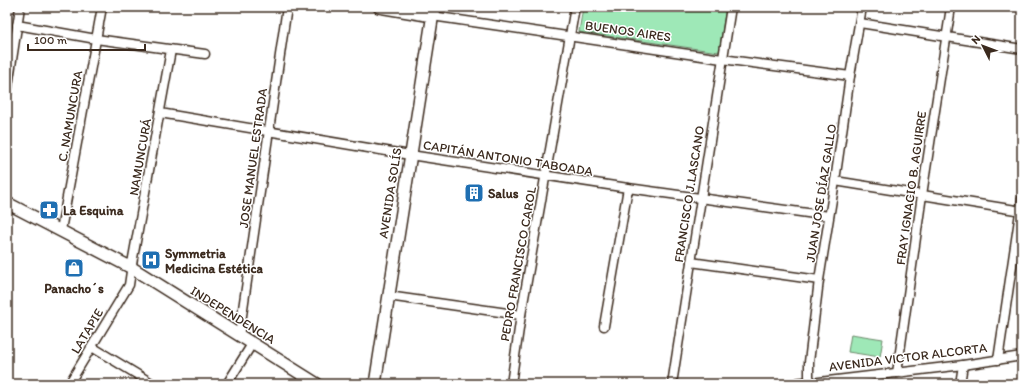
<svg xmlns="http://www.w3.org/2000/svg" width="1029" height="391" font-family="Itim,sans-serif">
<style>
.green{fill:#9ee8b7;stroke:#6c896a}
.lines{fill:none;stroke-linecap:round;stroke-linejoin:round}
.street-casing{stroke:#3b2a1e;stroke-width:11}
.secondary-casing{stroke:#3b2a1e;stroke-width:14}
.street{stroke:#fff;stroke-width:8}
.secondary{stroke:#fff;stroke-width:11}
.labels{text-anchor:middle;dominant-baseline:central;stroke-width:3;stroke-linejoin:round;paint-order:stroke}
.street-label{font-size:13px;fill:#3b2a1e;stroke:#fff}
.poi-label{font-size:13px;font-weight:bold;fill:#3b2a1e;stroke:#fff;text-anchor:start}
</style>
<rect width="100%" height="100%" fill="#fff"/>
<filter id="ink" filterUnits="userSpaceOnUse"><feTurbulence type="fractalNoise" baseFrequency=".025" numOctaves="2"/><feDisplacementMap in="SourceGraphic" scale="8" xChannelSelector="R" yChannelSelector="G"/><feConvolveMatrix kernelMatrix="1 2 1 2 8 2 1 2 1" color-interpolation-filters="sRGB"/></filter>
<g filter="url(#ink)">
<g class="green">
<polygon points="583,7 726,7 719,52 579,32"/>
<polygon points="851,334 883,339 880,357 848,352"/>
</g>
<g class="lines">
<g class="street-casing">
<g id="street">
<polyline points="862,7 850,76 835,181 819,280 809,362 809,376 811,383 963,365 1022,356"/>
<polyline points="432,16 722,59 850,76"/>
<polyline points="860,23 1022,49"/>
<polyline points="17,25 96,39 205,54"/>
<polyline points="7,93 20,7"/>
<polyline points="160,113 410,155 628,188 829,216"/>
<polyline points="835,181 1022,211"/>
<polyline points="61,230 102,7"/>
<polyline points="691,262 819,280"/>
<polyline points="388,296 521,315"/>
<polyline points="604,326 628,188"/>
<polyline points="239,336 287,7"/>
<polyline points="92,347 153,384"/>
<polyline points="998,360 1022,199"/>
<polyline points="897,373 922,195 951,7"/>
<polyline points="69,384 129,285 133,258 171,50"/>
<polyline points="227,384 252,344"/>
<polyline points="511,384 521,315 575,7"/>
<polyline points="672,384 731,7"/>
<polyline points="960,384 963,365"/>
</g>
</g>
<g class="secondary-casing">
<g id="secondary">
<polyline points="379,7 432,16"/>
<polyline points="7,203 132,268 317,384"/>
<polyline points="375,384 434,7"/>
<polyline points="798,384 811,383 811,384"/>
</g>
</g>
<use href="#street" class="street"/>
<use href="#secondary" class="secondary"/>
</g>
</g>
<defs>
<g id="building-square" transform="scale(1)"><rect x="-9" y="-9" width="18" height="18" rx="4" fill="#1f6fb2" stroke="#fff"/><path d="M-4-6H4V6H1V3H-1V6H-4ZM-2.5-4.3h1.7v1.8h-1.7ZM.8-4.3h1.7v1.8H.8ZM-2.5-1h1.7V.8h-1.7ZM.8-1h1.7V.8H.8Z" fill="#fff"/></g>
<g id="pharmacy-square" transform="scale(1)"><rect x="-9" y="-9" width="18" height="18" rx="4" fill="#1f6fb2" stroke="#fff"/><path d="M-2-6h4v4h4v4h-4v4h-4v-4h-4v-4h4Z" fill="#fff"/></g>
<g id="hospital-square" transform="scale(1)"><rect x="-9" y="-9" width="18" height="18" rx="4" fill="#1f6fb2" stroke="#fff"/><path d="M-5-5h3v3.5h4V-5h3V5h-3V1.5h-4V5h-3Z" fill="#fff"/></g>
<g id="shop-square" transform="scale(1)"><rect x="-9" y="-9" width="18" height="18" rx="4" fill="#1f6fb2" stroke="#fff"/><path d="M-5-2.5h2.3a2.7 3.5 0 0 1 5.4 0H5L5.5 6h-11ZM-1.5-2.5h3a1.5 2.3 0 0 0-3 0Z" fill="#fff"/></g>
</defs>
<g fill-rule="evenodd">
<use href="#building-square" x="474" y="193"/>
<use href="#pharmacy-square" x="49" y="210"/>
<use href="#hospital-square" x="151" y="260"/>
<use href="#shop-square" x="74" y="268"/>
</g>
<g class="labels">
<g class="street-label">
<text transform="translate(628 31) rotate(8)">BUENOS AIRES</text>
<text transform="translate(70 116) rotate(-80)">C. NAMUNCURA</text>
<text transform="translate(140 157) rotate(-80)">NAMUNCURÁ</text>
<text transform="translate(253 158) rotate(-82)">JOSE MANUEL ESTRADA</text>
<text transform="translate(508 158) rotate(9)">CAPITÁN ANTONIO TABOADA</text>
<text transform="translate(911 188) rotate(-82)">FRAY IGNACIO B. AGUIRRE</text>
<text transform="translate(390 193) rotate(-81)">AVENIDA SOLÍS</text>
<text transform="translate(821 193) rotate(-81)">JUAN JOSE DÍAZ GALLO</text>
<text transform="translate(689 194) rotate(-81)">FRANCISCO J.LASCANO</text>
<text transform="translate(518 264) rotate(-80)">PEDRO FRANCISCO CAROL</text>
<text transform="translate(233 315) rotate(32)">INDEPENDENCIA</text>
<text transform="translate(87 331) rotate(-59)">LATAPIE</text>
<text transform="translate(908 357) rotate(-7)">AVENIDA VICTOR ALCORTA</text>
</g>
<g class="poi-label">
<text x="488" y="193">Salus</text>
<text x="63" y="210">La Esquina</text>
<text x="165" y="253">Symmetria<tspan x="165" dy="15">Medicina Estética</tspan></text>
<text x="74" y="288" text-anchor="middle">Panacho´s</text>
</g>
</g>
<rect width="1029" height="391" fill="none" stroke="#fff" stroke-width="24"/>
<rect x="12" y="12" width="1005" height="367" fill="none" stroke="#3b2a1e" stroke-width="1.5" filter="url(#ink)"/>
<g transform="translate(983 46) rotate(312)" stroke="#ffffff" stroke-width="3" paint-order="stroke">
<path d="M0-3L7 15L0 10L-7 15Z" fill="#3b2a1e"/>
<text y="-6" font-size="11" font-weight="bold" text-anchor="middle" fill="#3b2a1e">N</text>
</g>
<path d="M28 44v6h117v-6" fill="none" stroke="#3b2a1e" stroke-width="2"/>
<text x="34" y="44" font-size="12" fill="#3b2a1e" stroke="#ffffff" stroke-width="3" paint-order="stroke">100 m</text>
</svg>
